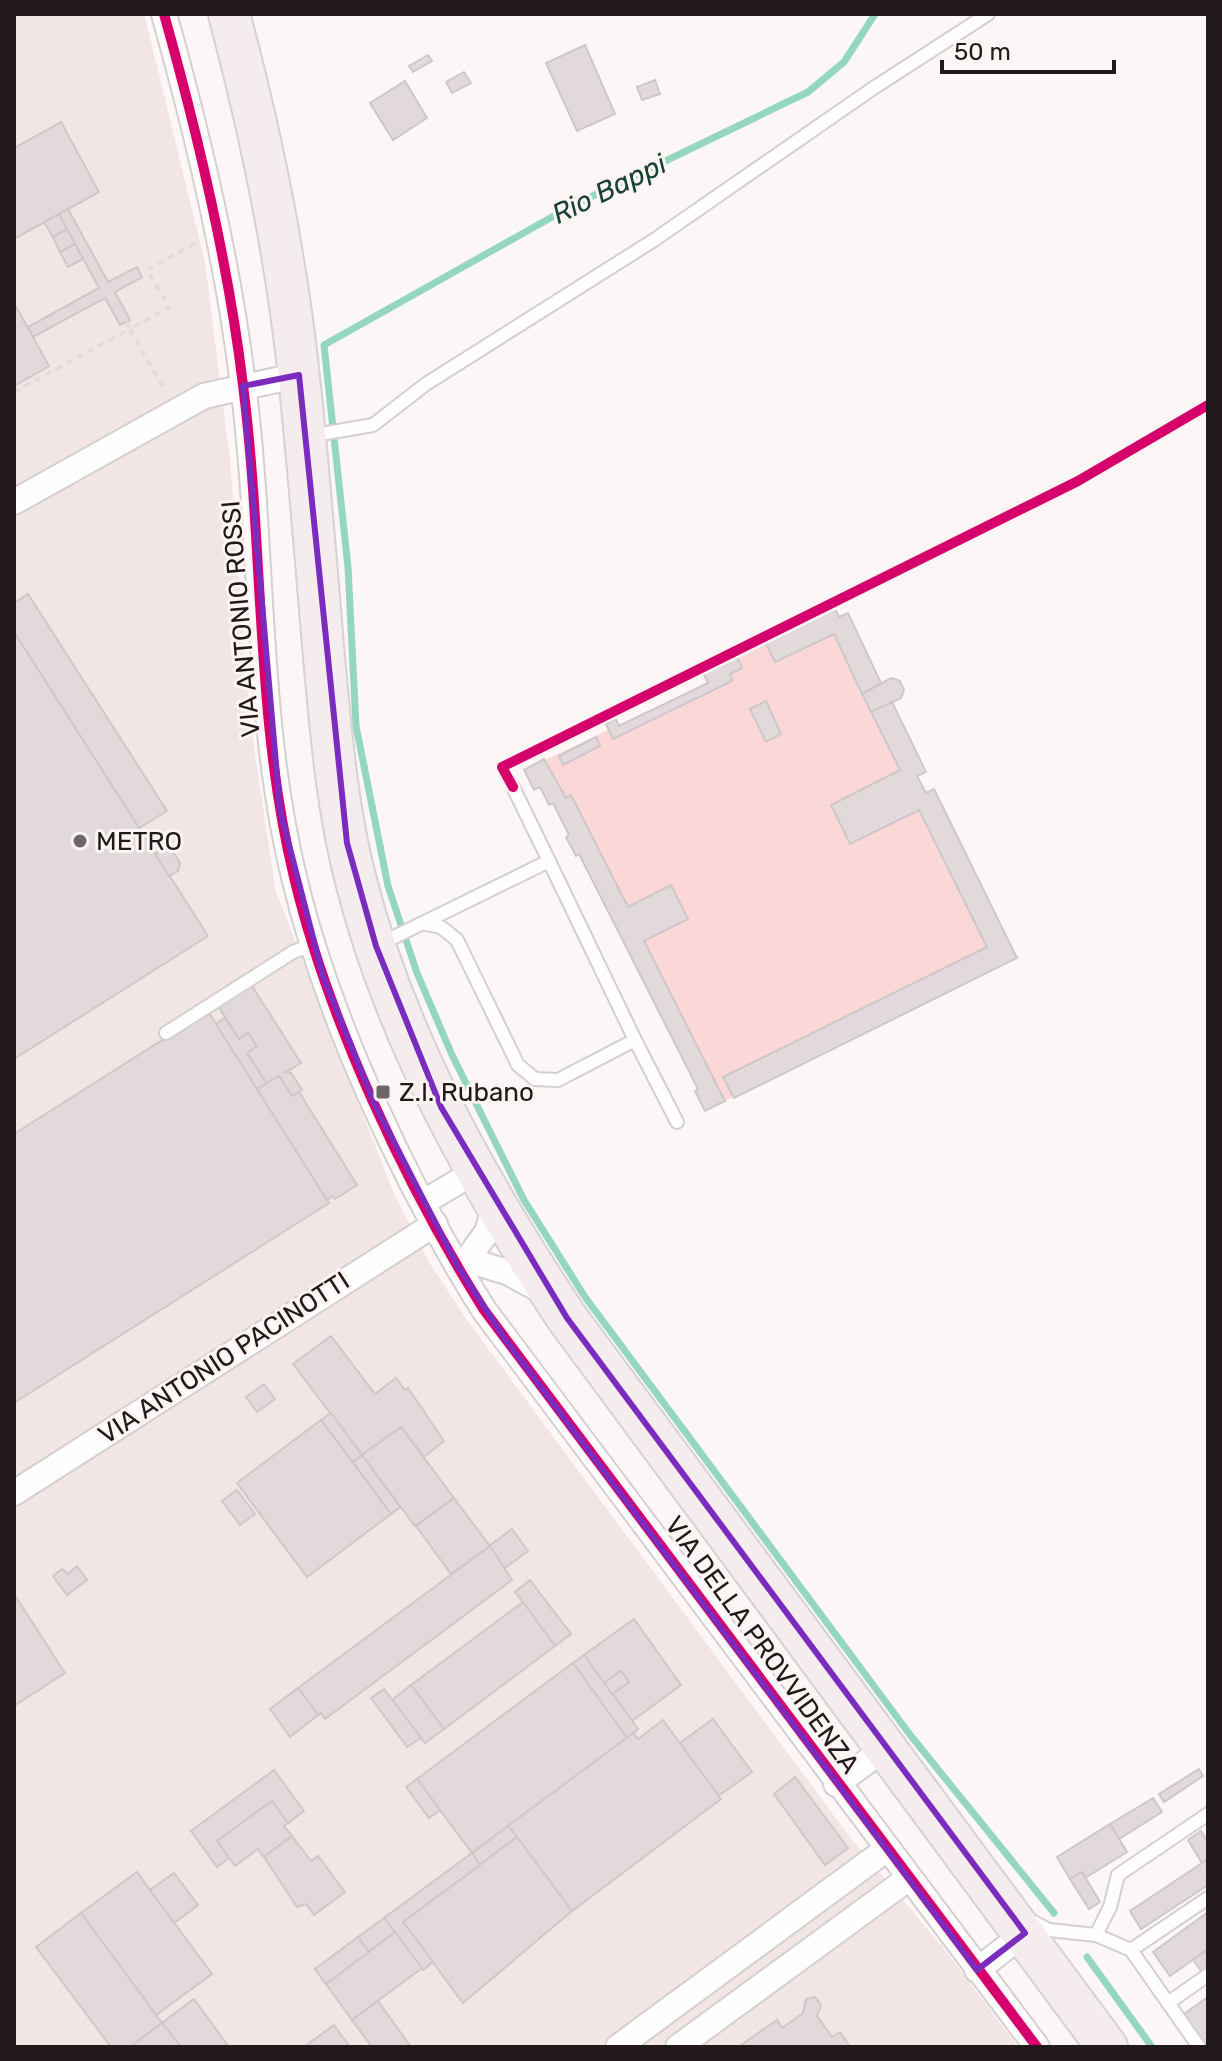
<svg xmlns="http://www.w3.org/2000/svg" width="1222" height="2061" font-family="Rubik,sans-serif">
<style>
.built{fill:#f2e5e6}
.green{fill:#fbd7d8}
.lines{fill:none;stroke-linecap:round;stroke-linejoin:round}
.stream{stroke:#94d6be;stroke-width:7}
.building{fill:#e2dada;stroke:#cfc8c8;stroke-width:2}
.service-casing{stroke:#d6cfcf;stroke-width:16}
.minor-casing{stroke:#d6cfcf;stroke-width:28}
.primary-casing{stroke:#d6d2d2;stroke-width:44}
.path{stroke:#e0dddd;stroke-width:4;stroke-dasharray:6 6;stroke-linecap:butt}
.service{stroke:#fffefe;stroke-width:12}
.minor{stroke:#fffefe;stroke-width:24}
.primary{stroke:#f5eced;stroke-width:40}
.cycleway-casing{stroke:#fef4f4;stroke-width:15}
.cycleway{stroke:#d6006c;stroke-width:10}
.marked{fill:none;stroke:#7b2cbf;stroke-width:6;stroke-linejoin:round}
.poi-dot{fill:#6e6667;stroke:#fef4f4;stroke-width:3}
.labels{text-anchor:middle;dominant-baseline:central;stroke-width:6;stroke-linejoin:round;paint-order:stroke}
.street-label{font-size:26px;fill:#22191a;stroke:#fef4f4}
.poi-label{font-size:26px;fill:#22191a;stroke:#fef4f4;text-anchor:start}
.water-label{font-size:28px;font-style:italic;fill:#184334;stroke:#fef4f4}
</style>
<rect width="100%" height="100%" fill="#fcf6f6"/>
<polygon class="built" points="14,14 144,14 205,262 230,460 250,722 276,892 394,1194 430,1264 469,1323 852,1840 946,1951 1018,2047 14,2047"/>
<polygon class="green" points="834,607 839,616 848,613 881,683 891,678 900,681 904,690 901,698 892,702 926,772 917,777 925,793 934,789 1017,958 705,1111 695,1091 698,1088 580,855 576,856 566,837 569,834 554,803 549,805 540,787 534,790 524,770 608,730 606,724 616,719 620,726 708,684 702,671"/>
<g class="lines">
<g class="stream">
<polyline points="875,14 844,62 808,92 568,208 324,345 348,567 356,726 388,886 417,973 452,1055 524,1200 585,1297 911,1736 1054,1913"/>
<polyline points="1087,1957 1152,2047"/>
</g>
</g>
<g class="building">
<polygon points="585,45 615,114 577,131 546,63"/>
<polygon points="428,55 432,61 413,72 409,66"/>
<polygon points="464,72 471,83 452,93 446,82"/>
<polygon points="655,80 660,94 642,100 637,87"/>
<polygon points="405,81 427,118 393,140 370,103"/>
<polygon points="61,122 99,192 14,239 14,148"/>
<polygon points="68,209 108,282 137,267 142,277 115,292 130,320 127,322 120,325 105,298 33,337 28,327 99,288 59,214"/>
<polygon points="59,214 67,229 53,237 44,222"/>
<polygon points="67,229 75,244 60,252 53,237"/>
<polygon points="75,244 83,259 68,267 60,252"/>
<polygon points="14,303 49,366 14,386"/>
<polygon points="28,594 167,811 139,828 14,632 14,603"/>
<polygon points="834,607 839,617 848,613 881,683 862,694 834,634 775,662 765,642"/>
<polygon points="14,632 208,936 14,1059"/>
<polygon points="736,655 742,668 730,674 732,681 613,739 606,724 616,719 619,726 708,683 702,671"/>
<polygon points="891,678 900,681 904,690 901,698 871,712 862,694"/>
<polygon points="766,701 781,734 766,742 750,709"/>
<polygon points="892,702 926,772 917,776 926,793 934,789 1017,958 734,1098 723,1077 987,947 919,810 850,844 831,805 900,770 871,712"/>
<polygon points="596,737 600,746 563,765 559,756"/>
<polygon points="544,759 566,798 571,795 628,907 671,885 688,919 644,941 725,1101 705,1111 695,1091 698,1089 579,854 576,856 566,837 569,835 553,803 549,805 540,787 534,790 524,770"/>
<polygon points="164,848 171,849 180,863 178,871 169,876 155,854"/>
<polygon points="250,983 301,1063 286,1072 291,1073 302,1090 292,1096 279,1076 267,1084 247,1053 257,1046 248,1033 239,1039 217,1004"/>
<polygon points="208,1011 329,1203 14,1403 14,1134"/>
<polygon points="225,1018 239,1039 248,1033 257,1046 247,1053 267,1084 257,1089 216,1024"/>
<polygon points="279,1076 292,1096 299,1092 357,1185 335,1199 333,1196 327,1200 257,1089"/>
<polygon points="331,1336 375,1394 396,1378 405,1390 408,1388 444,1441 424,1457 401,1427 362,1455 293,1364"/>
<polygon points="264,1384 275,1399 257,1412 246,1397"/>
<polygon points="331,1413 362,1455 353,1462 321,1420"/>
<polygon points="321,1420 391,1514 307,1577 237,1483"/>
<polygon points="401,1427 454,1498 415,1526 362,1455"/>
<polygon points="362,1455 400,1507 391,1514 353,1462"/>
<polygon points="237,1490 255,1514 240,1525 222,1501"/>
<polygon points="454,1498 490,1546 451,1574 416,1526"/>
<polygon points="512,1529 528,1551 505,1568 489,1546"/>
<polygon points="490,1546 512,1580 325,1719 321,1713 318,1715 298,1688"/>
<polygon points="77,1566 87,1580 67,1595 53,1576 62,1569 68,1574"/>
<polygon points="530,1580 571,1634 555,1646 515,1592"/>
<polygon points="14,1594 65,1673 14,1706"/>
<polygon points="523,1602 555,1646 444,1729 411,1685"/>
<polygon points="634,1619 681,1685 632,1721 612,1694 629,1682 621,1671 604,1683 584,1655"/>
<polygon points="584,1655 638,1729 627,1738 573,1663"/>
<polygon points="573,1663 627,1738 472,1853 417,1779"/>
<polygon points="621,1671 629,1682 612,1694 604,1683"/>
<polygon points="411,1685 444,1729 425,1743 392,1700"/>
<polygon points="298,1688 318,1715 290,1737 270,1709"/>
<polygon points="384,1689 421,1738 407,1747 371,1698"/>
<polygon points="713,1719 752,1772 718,1796 680,1743"/>
<polygon points="663,1720 721,1799 572,1911 508,1826 633,1733 638,1739"/>
<polygon points="1199,1769 1203,1776 1164,1802 1159,1794"/>
<polygon points="274,1770 304,1811 288,1823 272,1801 217,1841 229,1858 217,1867 191,1831"/>
<polygon points="795,1777 848,1848 825,1865 774,1794"/>
<polygon points="417,1779 440,1810 429,1818 406,1787"/>
<polygon points="1153,1798 1162,1812 1119,1839 1110,1824"/>
<polygon points="272,1801 288,1823 284,1826 292,1836 264,1857 258,1849 235,1866 217,1841"/>
<polygon points="1110,1824 1127,1852 1085,1878 1082,1872 1070,1879 1057,1857"/>
<polygon points="508,1826 517,1837 480,1865 472,1853"/>
<polygon points="1201,1831 1208,1842 1208,1859 1202,1863 1188,1840"/>
<polygon points="292,1836 311,1861 318,1856 345,1892 314,1915 306,1904 297,1907 264,1857"/>
<polygon points="517,1837 572,1911 463,2003 403,1922"/>
<polygon points="472,1853 480,1865 403,1922 433,1962 423,1970 384,1918"/>
<polygon points="1208,1859 1208,1885 1141,1929 1130,1911"/>
<polygon points="137,1872 212,1974 156,2015 81,1913"/>
<polygon points="1082,1872 1100,1902 1089,1909 1070,1879"/>
<polygon points="174,1873 198,1905 174,1923 150,1890"/>
<polygon points="1208,1912 1208,1949 1170,1976 1153,1952"/>
<polygon points="81,1913 162,2023 130,2047 111,2047 36,1947"/>
<polygon points="384,1918 395,1932 369,1952 358,1937"/>
<polygon points="395,1932 422,1968 352,2020 326,1984"/>
<polygon points="358,1937 369,1952 326,1984 315,1969"/>
<polygon points="1208,1949 1208,1980 1193,1960"/>
<polygon points="815,1997 821,2005 817,2016 832,2037 840,2032 850,2047 738,2047 777,2020 782,2028 803,2013 806,1999"/>
<polygon points="1208,1997 1208,2047 1197,2047 1177,2019"/>
<polygon points="194,1999 229,2047 181,2047 162,2023"/>
<polygon points="378,2001 411,2047 372,2047 352,2020"/>
<polygon points="162,2023 181,2047 130,2047"/>
<polygon points="334,2025 350,2047 304,2047"/>
</g>
<g class="lines">
<g class="service-casing">
<g id="service">
<polyline points="309,436 373,425 426,384 654,240 872,89 988,14"/>
<polyline points="513,787 549,861"/>
<polyline points="380,944 549,861 635,1040 558,1080 535,1079 518,1065 457,940 441,927 426,924"/>
<polyline points="166,1033 293,952 312,945"/>
<polyline points="635,1040 677,1122"/>
<polyline points="1030,1920 1049,1930 1096,1935 1131,1950 1199,2047"/>
<polyline points="1096,1935 1110,1907 1118,1875 1208,1814"/>
<polyline points="1131,1950 1208,1898"/>
<polyline points="1168,2003 1208,1975"/>
</g>
</g>
<g class="minor-casing">
<g id="minor">
<path d="M164 14C198 135 228 260 243 385 264 548 255 717 294 877 328 1020 406 1186 484 1310L1037 2047"/>
<polyline points="14,502 204,396 299,375"/>
<polyline points="424,1202 476,1171"/>
<polyline points="467,1260 487,1232 495,1206"/>
<polyline points="457,1265 467,1260 507,1272 546,1293"/>
<polyline points="14,1493 435,1224"/>
<polyline points="836,1784 887,1747"/>
<polyline points="977,1970 1025,1933"/>
<polyline points="618,2047 887,1849"/>
<polyline points="678,2047 909,1878"/>
</g>
</g>
<g class="primary-casing">
<path id="primary" d="M229 14C261 133 286 255 299 377 309 470 316 564 324 657 331 733 337 808 356 881 396 1039 478 1183 567 1318L1107 2047"/>
</g>
<g class="path">
<polyline points="127,322 130,329 169,307 147,270 198,242"/>
<polyline points="14,392 130,329 166,393"/>
</g>
<use href="#service" class="service"/>
<use href="#minor" class="minor"/>
<use href="#primary" class="primary"/>
<g class="cycleway-casing">
<g id="cycleway">
<path d="M164 14C198 135 228 260 243 385 264 548 255 717 294 877 328 1020 406 1186 484 1310L1037 2047"/>
<polyline points="513,787 502,767 1078,481 1208,405"/>
</g>
</g>
<use href="#cycleway" class="cycleway"/>
</g>
<path class="marked" d="M299 375 347 843 376 946 441 1107 567 1318 1025 1933 977 1970 505 1339 457 1265 375 1105 323 976 280 810 243 386Z"/>
<g class="poi-dot">
<circle cx="80" cy="841" r="8"/>
<rect x="375" y="1084" width="16" height="16" rx="4"/>
</g>
<g class="labels">
<g class="street-label">
<text transform="translate(241 619) rotate(-95)">VIA ANTONIO ROSSI</text>
<text transform="translate(224 1358) rotate(-33)">VIA ANTONIO PACINOTTI</text>
<text transform="translate(762 1645) rotate(54)">VIA DELLA PROVVIDENZA</text>
</g>
<g class="poi-label">
<text x="96" y="841">METRO</text>
<text x="399" y="1092">Z.I. Rubano</text>
</g>
<g class="water-label">
<text transform="translate(609 189) rotate(-26)">Rio Bappi</text>
</g>
</g>
<rect width="1222" height="2061" fill="none" stroke="#22191a" stroke-width="32"/>
<path d="M942 60v12h172v-12" fill="none" stroke="#22191a" stroke-width="4"/>
<text x="954" y="60" font-size="24" fill="#22191a" stroke="#fef4f4" stroke-width="6" paint-order="stroke">50 m</text>
</svg>
